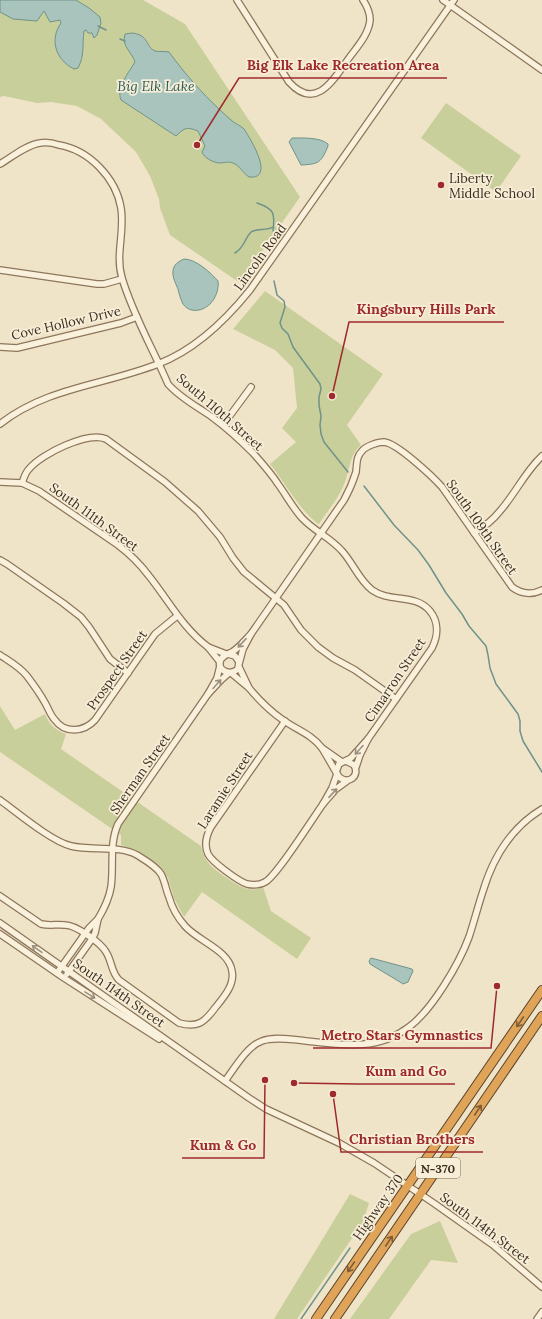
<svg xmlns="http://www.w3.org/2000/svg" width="542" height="1319" font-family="Lora,serif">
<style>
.green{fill:#c9cf9b}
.water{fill:#a9c4bc;stroke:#6f938a}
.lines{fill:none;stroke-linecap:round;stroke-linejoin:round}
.stream{stroke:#6f938a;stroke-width:1.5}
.minor-casing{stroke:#8d765c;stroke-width:8}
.highway-casing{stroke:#5b4430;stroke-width:10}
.minor{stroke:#faf1dc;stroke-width:5.5}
.highway{stroke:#e0a458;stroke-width:8}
.oneway{stroke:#9c907e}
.oneway2{stroke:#7e5d36}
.poi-dot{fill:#9e2a2b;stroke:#f7eed8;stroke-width:1.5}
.labels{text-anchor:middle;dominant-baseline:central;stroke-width:3.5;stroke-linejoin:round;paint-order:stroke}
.shield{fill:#f7eed8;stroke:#756857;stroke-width:1}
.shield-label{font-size:12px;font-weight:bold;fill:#3d2e20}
.poi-label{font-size:13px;fill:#3d2e20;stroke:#f7eed8;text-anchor:start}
.street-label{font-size:13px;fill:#3d2e20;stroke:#f7eed8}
.water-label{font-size:14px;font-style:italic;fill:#2f5d5a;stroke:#f7eed8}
.leader{fill:none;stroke:#9e2a2b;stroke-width:1.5}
.callout-dot{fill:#9e2a2b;stroke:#f7eed8;stroke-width:1.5}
.callout-label{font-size:14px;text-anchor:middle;font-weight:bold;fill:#9e2a2b;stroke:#f7eed8;stroke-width:3.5;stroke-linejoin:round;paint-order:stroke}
</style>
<rect width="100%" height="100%" fill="#f0e4c8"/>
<g class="green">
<polygon points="0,0 143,0 185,24 300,197 240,283 170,235 160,208 159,199 150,176 136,152 101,119 77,106 51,102 37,103 4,96 0,97"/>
<polygon points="446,103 521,156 496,192 421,138"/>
<path d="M265 291 383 374 347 425 361 445C348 456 350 473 343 487 337 500 327 512 319 524H318C298 508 286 484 270 464L296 442 282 428 297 408 293 368 275 350 233 329Z"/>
<path d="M0 706 15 730 45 714C49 724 55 730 66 734L61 749 201 846C202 851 204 856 207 861 212 869 238 887 248 889 253 890 258 889 263 887L271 911 311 938 297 959 202 892 184 917 174 898 168 878 161 867 139 851 121 845V835L0 752Z"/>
<polygon points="350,1194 369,1203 363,1222 297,1319 274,1319"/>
<polygon points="440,1221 458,1263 431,1260 389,1319 350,1319 411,1234"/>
</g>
<g class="water">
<path d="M0 0H76L89 8 100 17 101 23 97 35 94 38 92 33H88L86 30 84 31C82 44 85 55 78 68L74 69C56 60 49 40 61 23L60 20 50 22 44 11 37 21 13 19 0 12Z"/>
<path d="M132 33C150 35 145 47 155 51 159 52 165 51 169 52 185 74 201 92 220 110 224 113 227 117 231 120 235 124 240 125 244 129 250 138 276 180 249 177 243 173 239 165 233 163 228 161 224 163 220 163 214 163 204 158 202 152L205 146 198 131C187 127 185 127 176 136L121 100C116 88 129 72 135 62 132 52 121 46 125 34Z"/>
<path d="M292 138C302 138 320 137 328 144V146C321 163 319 164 301 165L289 142Z"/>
<path d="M184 259C196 259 211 273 218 281 219 289 216 298 210 304 203 311 190 314 183 304 181 300 179 294 178 289 176 284 172 277 173 271 173 265 179 261 184 259Z"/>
<polygon points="371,958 412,969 413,971 408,982 403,984 400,982 370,964 369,961"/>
</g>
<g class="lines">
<g class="stream">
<polyline points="98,26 106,30"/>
<polyline points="120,39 125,41"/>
<path d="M257 203C275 209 275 214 273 231"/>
<path d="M235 253C245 247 244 239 251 232 256 228 267 231 273 227"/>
<polyline points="274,281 277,295 284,301 285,307 280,323 282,328 288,334 293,347 320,384 321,389 319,397 319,405 321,416 320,425 321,434 324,442 348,472"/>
<polyline points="364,486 394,525 418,550 429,565 446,593 462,614 469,626 486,646 488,655 490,668 496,684 518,714 520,721 520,731 523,741 542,772"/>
<polyline points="301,1319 350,1248"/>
</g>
<g class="minor-casing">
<g id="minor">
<path d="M237 0 289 82C316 112 334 79 349 58 357 47 369 34 370 20 370 13 367 6 363 0"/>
<polyline points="443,0 542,70"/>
<path d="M0 164C12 157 26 145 40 143 46 142 53 143 59 145 89 150 116 178 121 208 125 232 115 255 122 278 133 315 153 349 168 384 180 398 198 407 212 417 227 428 240 440 253 453 262 463 271 473 278 484 286 495 293 508 302 518 314 531 331 538 342 551 353 563 359 580 372 590 390 603 415 593 430 611 439 622 438 636 432 648L368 739"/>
<polyline points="0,270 97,284 104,284 122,279"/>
<polyline points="0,347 17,348 121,323 137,317"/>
<path d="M0 424C47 387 105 385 158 364 195 350 225 321 250 290L454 0"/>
<polyline points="223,425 251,387"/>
<path d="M0 482 22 483 39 491 118 545C130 554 140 564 149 576 169 601 182 627 208 647"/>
<path d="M22 483C24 478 25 473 29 469 41 454 88 431 106 439L165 482 198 511 220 537 233 558 244 572 284 605 301 630 318 647 333 658 355 670 396 699"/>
<path d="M474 533C484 527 493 520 500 511 515 494 525 472 542 456"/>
<polyline points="0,560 7,564 63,603 81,617 89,627 110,659 128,673"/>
<path d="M251 634 344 500C349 491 353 482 356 472 357 464 356 457 362 451 366 446 378 442 384 442 397 443 433 477 442 487L512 587C521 594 532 595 542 590"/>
<path d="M228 654 235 656 239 662 238 669C229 677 215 669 221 659 224 655 228 654 232 652 240 647 245 640 251 634L243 649 239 664"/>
<path d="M0 655C9 661 20 667 27 676 33 684 39 692 44 701 48 707 50 715 55 720 65 734 84 732 95 720L155 634 177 616"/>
<polyline points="220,662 208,647 226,654"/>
<polyline points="220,666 217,678 208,694 221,680 229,673"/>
<polyline points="231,673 249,688 239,667"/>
<path d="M249 688C259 700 270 711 283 720 297 730 311 734 322 748"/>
<path d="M285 721 211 827C206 836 204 845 208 854 212 862 238 881 247 884 252 885 260 885 265 882 276 877 313 818 323 804"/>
<path d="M346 761 354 765C360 776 349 785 339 777L336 772 339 764 351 758 368 739 360 755 356 767"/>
<polyline points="336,772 322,748 342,762"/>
<polyline points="337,774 332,788 323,804 336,789 347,781"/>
<path d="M0 800C18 813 51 841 71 846 91 851 120 845 137 855 145 860 156 866 161 874 165 881 166 890 169 897 172 908 178 918 185 926 198 941 229 950 232 971 235 985 223 998 215 1008 204 1023 197 1028 179 1023L119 980C111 972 112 961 106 952 101 943 76 925 65 925 57 924 49 926 41 924L0 896"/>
<path d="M98 919C104 909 109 899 111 887 114 867 109 844 118 824L208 694"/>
<polyline points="0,923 249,1098 266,1109 339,1143 374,1163 435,1204 493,1245 542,1287"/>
<polyline points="0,934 64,978 159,1039"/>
<polyline points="57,973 89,928 98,919 95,933 92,939 67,974"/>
<path d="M225 1081C234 1069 247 1046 262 1041 273 1037 286 1039 298 1040 337 1044 375 1053 409 1027 432 1010 459 964 469 937 474 922 478 906 483 891 493 858 512 827 542 809"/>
<polyline points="537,1319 542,1312"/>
</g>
</g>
<g class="highway-casing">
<g id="highway">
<polyline points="316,1319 542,990"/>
<polyline points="335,1319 542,1016"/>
</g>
</g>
<use href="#minor" class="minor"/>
<use href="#highway" class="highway"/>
</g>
<defs><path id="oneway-shaft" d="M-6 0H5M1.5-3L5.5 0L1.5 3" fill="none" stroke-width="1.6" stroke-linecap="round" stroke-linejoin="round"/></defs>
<g class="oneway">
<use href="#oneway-shaft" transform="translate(242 643) rotate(133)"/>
<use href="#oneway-shaft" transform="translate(217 684) rotate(-48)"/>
<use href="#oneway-shaft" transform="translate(359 750) rotate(132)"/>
<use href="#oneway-shaft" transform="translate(333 793) rotate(-47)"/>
<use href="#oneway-shaft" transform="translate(37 949) rotate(-145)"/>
<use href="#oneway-shaft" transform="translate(90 995) rotate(32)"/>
</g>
<g class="oneway2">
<use href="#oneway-shaft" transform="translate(520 1022) rotate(124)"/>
<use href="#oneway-shaft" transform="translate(478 1110) rotate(-56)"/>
<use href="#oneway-shaft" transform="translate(389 1241) rotate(-56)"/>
<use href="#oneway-shaft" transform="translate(351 1267) rotate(124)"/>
</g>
<circle class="poi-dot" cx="441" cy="185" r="4"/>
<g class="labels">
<rect class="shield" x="416" y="1158" width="44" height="20" rx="3"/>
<g class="shield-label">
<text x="438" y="1168">N-370</text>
</g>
<g class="poi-label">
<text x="449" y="178">Liberty<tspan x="449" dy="15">Middle School</tspan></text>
</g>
<g class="street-label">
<text transform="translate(260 257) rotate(-54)">Lincoln Road</text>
<text transform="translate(66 323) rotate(-13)">Cove Hollow Drive</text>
<text transform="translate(220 412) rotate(41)">South 110th Street</text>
<text transform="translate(94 517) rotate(36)">South 111th Street</text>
<text transform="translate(482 527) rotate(55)">South 109th Street</text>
<text transform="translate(117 670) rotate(-55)">Prospect Street</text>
<text transform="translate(395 680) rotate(-56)">Cimarron Street</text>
<text transform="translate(140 774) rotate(-55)">Sherman Street</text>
<text transform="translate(225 790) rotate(-57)">Laramie Street</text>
<text transform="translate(119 993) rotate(35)">South 114th Street</text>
<text transform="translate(378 1207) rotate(-55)">Highway 370</text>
<text transform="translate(485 1228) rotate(37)">South 114th Street</text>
</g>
<g class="water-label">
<text x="156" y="86">Big Elk Lake</text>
</g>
</g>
<path class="leader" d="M197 145L239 78H447M332 396L349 322H504M497 986L491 1048H313M294 1083L358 1084H455M333 1094L341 1152H483M265 1080L264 1158H182"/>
<g class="callout-dot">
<circle cx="197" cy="145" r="4"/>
<circle cx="332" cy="396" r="4"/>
<circle cx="497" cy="986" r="4"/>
<circle cx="294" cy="1083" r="4"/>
<circle cx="333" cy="1094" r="4"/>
<circle cx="265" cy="1080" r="4"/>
</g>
<g class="callout-label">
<text x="343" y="70">Big Elk Lake Recreation Area</text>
<text x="426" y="314">Kingsbury Hills Park</text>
<text x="402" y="1040">Metro Stars Gymnastics</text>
<text x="406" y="1076">Kum and Go</text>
<text x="412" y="1144">Christian Brothers</text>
<text x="223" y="1150">Kum &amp; Go</text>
</g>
</svg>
